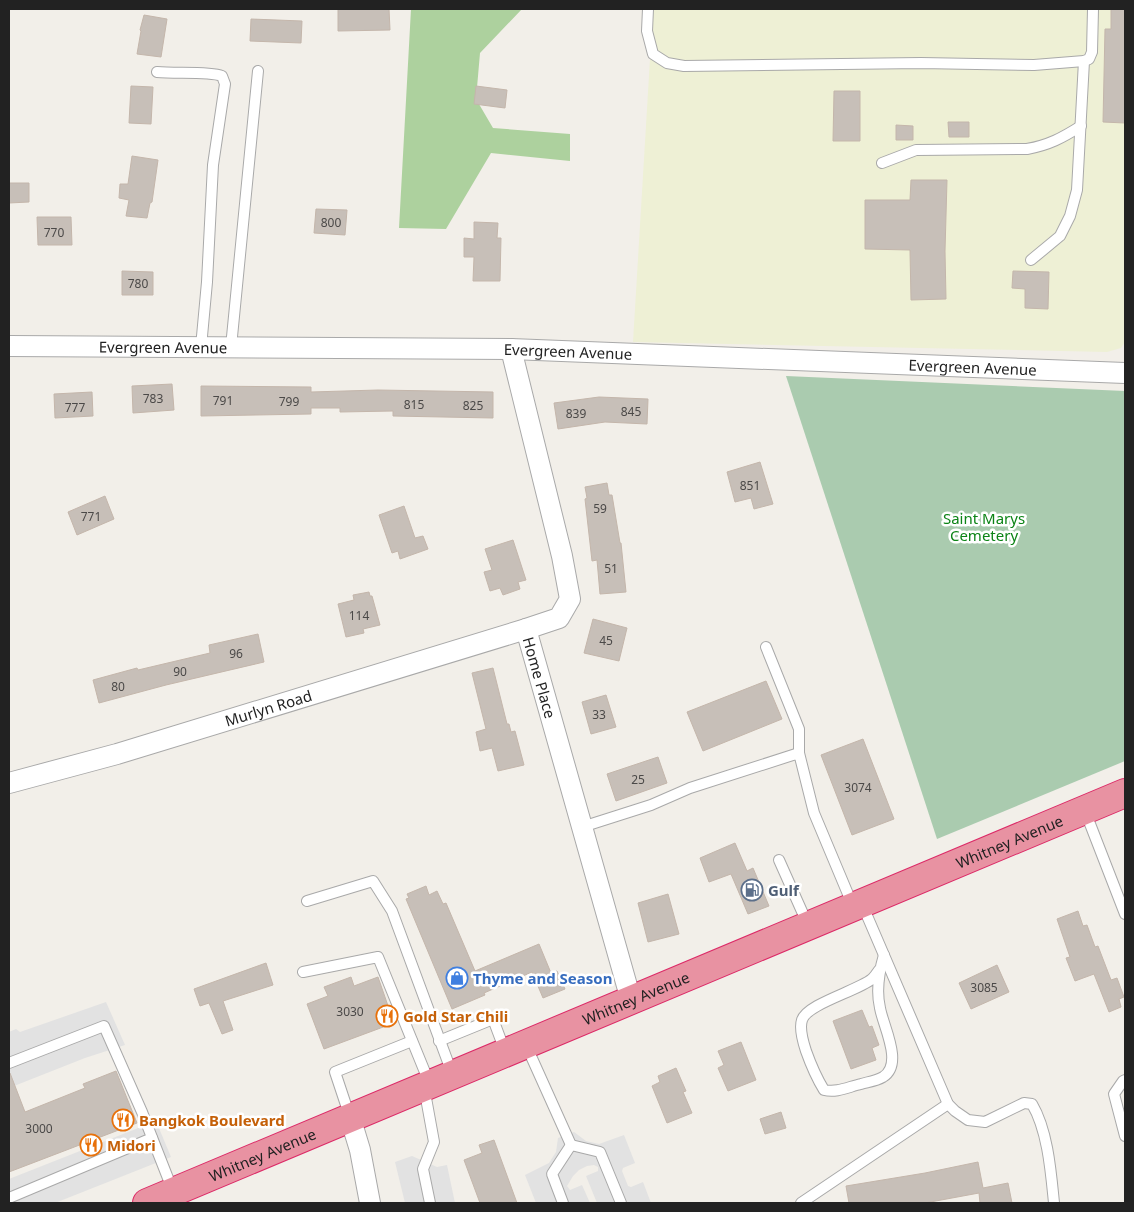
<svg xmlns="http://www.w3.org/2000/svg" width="1134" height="1212" font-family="'Noto Sans',sans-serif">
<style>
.farmland{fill:#eef0d5}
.forest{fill:#add19e}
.cemetery{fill:#aacbaf}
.parking{fill:#e2e2e2}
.building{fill:#c7bfb8;stroke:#c4b6ab}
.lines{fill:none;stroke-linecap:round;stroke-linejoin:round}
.lane-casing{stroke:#a9a9a9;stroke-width:12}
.street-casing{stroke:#a9a9a9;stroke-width:22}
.highway-casing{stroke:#dc2a67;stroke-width:30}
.lane{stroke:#fff;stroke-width:10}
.street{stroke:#fff;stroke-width:20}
.highway{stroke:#e892a2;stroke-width:28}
.labels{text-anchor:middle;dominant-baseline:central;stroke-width:5;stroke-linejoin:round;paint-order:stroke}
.number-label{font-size:12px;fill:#4b4948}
.street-label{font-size:15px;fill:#222;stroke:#fff}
.park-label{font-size:15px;fill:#0c8416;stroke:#fff}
.service-label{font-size:15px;font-weight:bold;fill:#4e5e75;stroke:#fff;text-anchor:start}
.shop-label{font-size:15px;font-weight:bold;fill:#366cbe;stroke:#fff;text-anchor:start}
.food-label{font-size:15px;font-weight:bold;fill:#c56008;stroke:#fff;text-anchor:start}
</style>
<rect width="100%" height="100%" fill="#f2efe9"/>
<polygon class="farmland" points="653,9 1125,9 1125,342 1121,348 1107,352 633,342"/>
<polygon class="forest" points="411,9 522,9 480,53 476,99 493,128 570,134 570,161 491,153 446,229 399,228"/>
<polygon class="cemetery" points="786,376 1125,391 1125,761 937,839"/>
<g class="parking">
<polygon points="106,1002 125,1045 85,1058 9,1088 9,1032 16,1029 20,1032"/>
<polygon points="156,1121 171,1157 55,1203 9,1203 9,1179"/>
<polygon points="574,1132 586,1141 599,1144 624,1135 635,1163 623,1168 622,1171 628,1186 631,1187 643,1182 651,1203 597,1203 586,1176 598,1171 598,1167 594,1165 587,1166 579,1170 573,1176 567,1186 570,1190 582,1185 590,1203 536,1203 525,1175 549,1163 556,1152 558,1138"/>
<polygon points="412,1156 437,1167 447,1165 455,1203 405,1203 395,1162"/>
</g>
<g class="building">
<polygon points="338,9 389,9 390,30 338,31"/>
<polygon points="1111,9 1125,9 1125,123 1103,122 1105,29 1111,29"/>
<polygon points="144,15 167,19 161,57 137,54 141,31 140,30"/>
<polygon points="251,19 302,21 301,43 250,41"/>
<polygon points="131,86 153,87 151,124 129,123"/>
<polygon points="476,86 507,90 505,108 474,104"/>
<polygon points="834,91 860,91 860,141 833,141"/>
<polygon points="948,122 969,122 969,137 949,137"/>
<polygon points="896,125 913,126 913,140 896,140"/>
<polygon points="132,156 158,160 152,202 150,203 147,218 126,216 129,200 119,198 120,184 128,184"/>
<polygon points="911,180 947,180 945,251 946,299 911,300 910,250 865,249 865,200 910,200"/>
<polygon points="9,183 29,183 29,202 9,203"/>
<polygon points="316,209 347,210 345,235 314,233"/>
<polygon points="37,217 71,217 72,245 38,245"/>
<polygon points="474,222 498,223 497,238 501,238 500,281 473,281 474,257 464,257 464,238 474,239"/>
<polygon points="122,271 153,272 153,295 122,295"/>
<polygon points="1013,271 1049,272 1048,309 1025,308 1025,289 1012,288"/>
<polygon points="172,384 174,410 133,413 132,386"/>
<polygon points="201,386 311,387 311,392 378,390 493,392 493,418 393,416 393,411 340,412 340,408 311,408 311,414 201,416"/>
<polygon points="92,392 93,416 55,418 54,394"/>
<polygon points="599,397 648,399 647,424 605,422 558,429 554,403"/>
<polygon points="760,462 773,504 754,509 751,498 735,502 727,472"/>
<polygon points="607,483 609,495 612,495 620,543 621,543 626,592 600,594 597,560 592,561 585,499 587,498 585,487"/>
<polygon points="105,496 114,519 77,535 68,512"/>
<polygon points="404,506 415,538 423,536 428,549 400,559 398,551 392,553 379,515"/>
<polygon points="513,540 526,580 518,582 520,589 503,595 500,588 490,591 484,572 492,570 485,549"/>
<polygon points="369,592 370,596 372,596 380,625 363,629 364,633 346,637 338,604 354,600 353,595"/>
<polygon points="593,619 627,628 619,661 584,653"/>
<polygon points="258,634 264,662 166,685 99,703 93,680 137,668 138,670 210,653 209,645"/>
<polygon points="493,668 507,724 509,724 511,732 515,731 524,765 498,771 492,748 480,751 476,732 486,729 472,673"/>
<polygon points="766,681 782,719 703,751 687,712"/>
<polygon points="606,695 616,727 591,734 582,702"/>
<polygon points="863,739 894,819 852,835 821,755"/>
<polygon points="658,757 667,783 616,801 607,774"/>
<polygon points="735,843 747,871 753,868 769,906 748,914 731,874 709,882 700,858"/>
<polygon points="426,886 429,895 437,891 443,904 446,903 475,971 539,944 551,973 557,971 565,989 543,998 532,972 484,993 485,995 452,1009 406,899 409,898 407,894"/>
<polygon points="668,894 679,934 648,942 638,903"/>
<polygon points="1078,911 1083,926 1087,925 1095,947 1098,946 1111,980 1117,978 1124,997 1119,999 1121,1007 1109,1012 1094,974 1075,981 1066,958 1070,957 1057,919"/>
<polygon points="266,963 273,985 223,1001 233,1030 222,1034 209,1003 200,1006 194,989"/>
<polygon points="997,965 1009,992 971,1009 959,983"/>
<polygon points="351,977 354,986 378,977 394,1023 324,1049 307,1004 328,996 324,987"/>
<polygon points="862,1010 869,1027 872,1026 879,1045 872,1048 876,1060 851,1069 833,1021"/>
<polygon points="741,1042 756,1080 728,1091 718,1068 724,1065 718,1051"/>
<polygon points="676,1068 686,1091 683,1092 692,1113 667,1123 652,1086 660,1082 658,1076"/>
<polygon points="116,1071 137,1123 9,1172 9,1073 10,1073 25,1112 85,1088 83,1084"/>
<polygon points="781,1112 786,1128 765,1134 760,1119"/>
<polygon points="494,1140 517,1203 480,1203 464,1160 482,1153 479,1145"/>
<polygon points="978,1162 983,1188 1008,1183 1012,1203 980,1203 979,1193 925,1203 849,1203 846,1186 925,1173"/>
</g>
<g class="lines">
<g class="lane-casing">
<g id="lane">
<polyline points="648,9 647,31 653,54 667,63 684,66 921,63 1034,65 1084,61 1089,59 1092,52 1093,9"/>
<path d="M157 72C174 74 209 71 222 76L225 84 213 165 207 282 201 347"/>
<path d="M882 163 916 150 1027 149C1049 145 1062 138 1081 126"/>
<polyline points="1031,260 1060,236 1070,216 1077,190 1084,61"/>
<polyline points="231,347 258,71"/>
<polyline points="766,647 799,729 799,753"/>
<polyline points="1085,811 1125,914"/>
<polyline points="582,827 651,805 690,788 799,753 814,813 853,906"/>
<polyline points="779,860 808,925"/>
<polyline points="307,901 373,881 392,911 452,1073"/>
<path d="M862 904 948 1104 955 1111 968 1120 985 1122 1024 1103 1032 1104C1048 1131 1051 1173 1054 1203"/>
<path d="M879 970C877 973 874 977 872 979 857 991 807 1004 802 1020 799 1029 803 1042 806 1051 811 1065 816 1077 824 1090 837 1093 848 1087 861 1084 868 1082 876 1081 883 1077 904 1064 883 1026 880 1008 876 991 879 972 884 955"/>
<polyline points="303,972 378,957 429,1082"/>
<polyline points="439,1041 493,1019 505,1051"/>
<polyline points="526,1045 571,1145"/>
<polyline points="9,1063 104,1026 142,1112 173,1191"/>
<polyline points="1125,1080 1123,1081 1114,1094 1125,1136"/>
<polyline points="424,1087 434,1142 423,1169 430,1203"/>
<polyline points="350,1117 335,1072 412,1041"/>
<polyline points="571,1145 600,1152 621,1203"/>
<polyline points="9,1198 152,1138"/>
<polyline points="563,1203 552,1174 571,1145"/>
<polyline points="801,1203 948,1104"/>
</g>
</g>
<g class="street-casing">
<g id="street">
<path id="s1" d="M9 346 511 349 1125 373"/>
<path id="s2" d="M511 349 562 556 570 599 559 618 526 629 631 1000"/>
<path id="s3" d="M9 783 117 754 526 629"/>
<polyline points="350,1117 360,1150 370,1203"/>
</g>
</g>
<g class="highway-casing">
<g id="highway">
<path id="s4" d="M147 1203 1125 793"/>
</g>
</g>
<use href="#lane" class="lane"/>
<use href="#street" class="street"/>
<use href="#highway" class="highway"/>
</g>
<defs>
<g id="fuel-ring" transform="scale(1.125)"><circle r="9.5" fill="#fff" stroke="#5c6f8a" stroke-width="1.5"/><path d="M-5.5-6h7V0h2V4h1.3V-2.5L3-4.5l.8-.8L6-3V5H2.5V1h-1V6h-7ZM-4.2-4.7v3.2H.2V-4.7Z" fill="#5c6f8a"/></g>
<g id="shop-ring" transform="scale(1.125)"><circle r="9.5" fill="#fff" stroke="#3f7fe0" stroke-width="1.5"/><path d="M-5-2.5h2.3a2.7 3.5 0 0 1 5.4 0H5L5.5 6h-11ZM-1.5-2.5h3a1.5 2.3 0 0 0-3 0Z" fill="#3f7fe0"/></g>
<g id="restaurant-ring" transform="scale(1.125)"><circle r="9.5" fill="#fff" stroke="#e8710a" stroke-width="1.5"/><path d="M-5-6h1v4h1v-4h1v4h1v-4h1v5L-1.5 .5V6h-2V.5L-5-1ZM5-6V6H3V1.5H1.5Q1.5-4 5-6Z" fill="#e8710a"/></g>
</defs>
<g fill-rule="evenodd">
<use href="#fuel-ring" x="752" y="890"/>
<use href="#shop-ring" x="457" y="978"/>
<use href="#restaurant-ring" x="387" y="1016"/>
<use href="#restaurant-ring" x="123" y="1120"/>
<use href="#restaurant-ring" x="91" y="1145"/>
</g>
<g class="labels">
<g class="number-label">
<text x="331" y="222">800</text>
<text x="54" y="232">770</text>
<text x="138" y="283">780</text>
<text x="153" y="398">783</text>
<text x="223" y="400">791</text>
<text x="289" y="401">799</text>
<text x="414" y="404">815</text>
<text x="473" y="405">825</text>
<text x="75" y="407">777</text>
<text x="631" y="411">845</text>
<text x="576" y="413">839</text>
<text x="750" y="485">851</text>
<text x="600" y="508">59</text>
<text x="91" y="516">771</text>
<text x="611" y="568">51</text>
<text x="359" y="615">114</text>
<text x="606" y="640">45</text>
<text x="236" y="653">96</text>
<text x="180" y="671">90</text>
<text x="118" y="686">80</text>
<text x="599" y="714">33</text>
<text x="638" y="779">25</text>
<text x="858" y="787">3074</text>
<text x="984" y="987">3085</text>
<text x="350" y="1011">3030</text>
<text x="39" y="1128">3000</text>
</g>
<g class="street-label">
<text stroke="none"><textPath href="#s1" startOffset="154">Evergreen Avenue</textPath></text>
<text stroke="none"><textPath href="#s1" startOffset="559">Evergreen Avenue</textPath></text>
<text stroke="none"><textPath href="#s1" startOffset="964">Evergreen Avenue</textPath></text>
<text stroke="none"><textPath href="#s2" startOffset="364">Home Place</textPath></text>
<text stroke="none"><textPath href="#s3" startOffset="270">Murlyn Road</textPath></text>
<text stroke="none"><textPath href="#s4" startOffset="935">Whitney Avenue</textPath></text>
<text stroke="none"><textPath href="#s4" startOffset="530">Whitney Avenue</textPath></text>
<text stroke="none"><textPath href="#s4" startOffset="125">Whitney Avenue</textPath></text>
</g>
<g class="park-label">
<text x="984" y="518">Saint Marys<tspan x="984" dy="17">Cemetery</tspan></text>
</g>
<g class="service-label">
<text x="768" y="890">Gulf</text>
</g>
<g class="shop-label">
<text x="473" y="978">Thyme and Season</text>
</g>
<g class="food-label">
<text x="403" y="1016">Gold Star Chili</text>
<text x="139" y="1120">Bangkok Boulevard</text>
<text x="107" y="1145">Midori</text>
</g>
</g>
<rect width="1134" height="1212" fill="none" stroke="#222222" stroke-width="20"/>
</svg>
